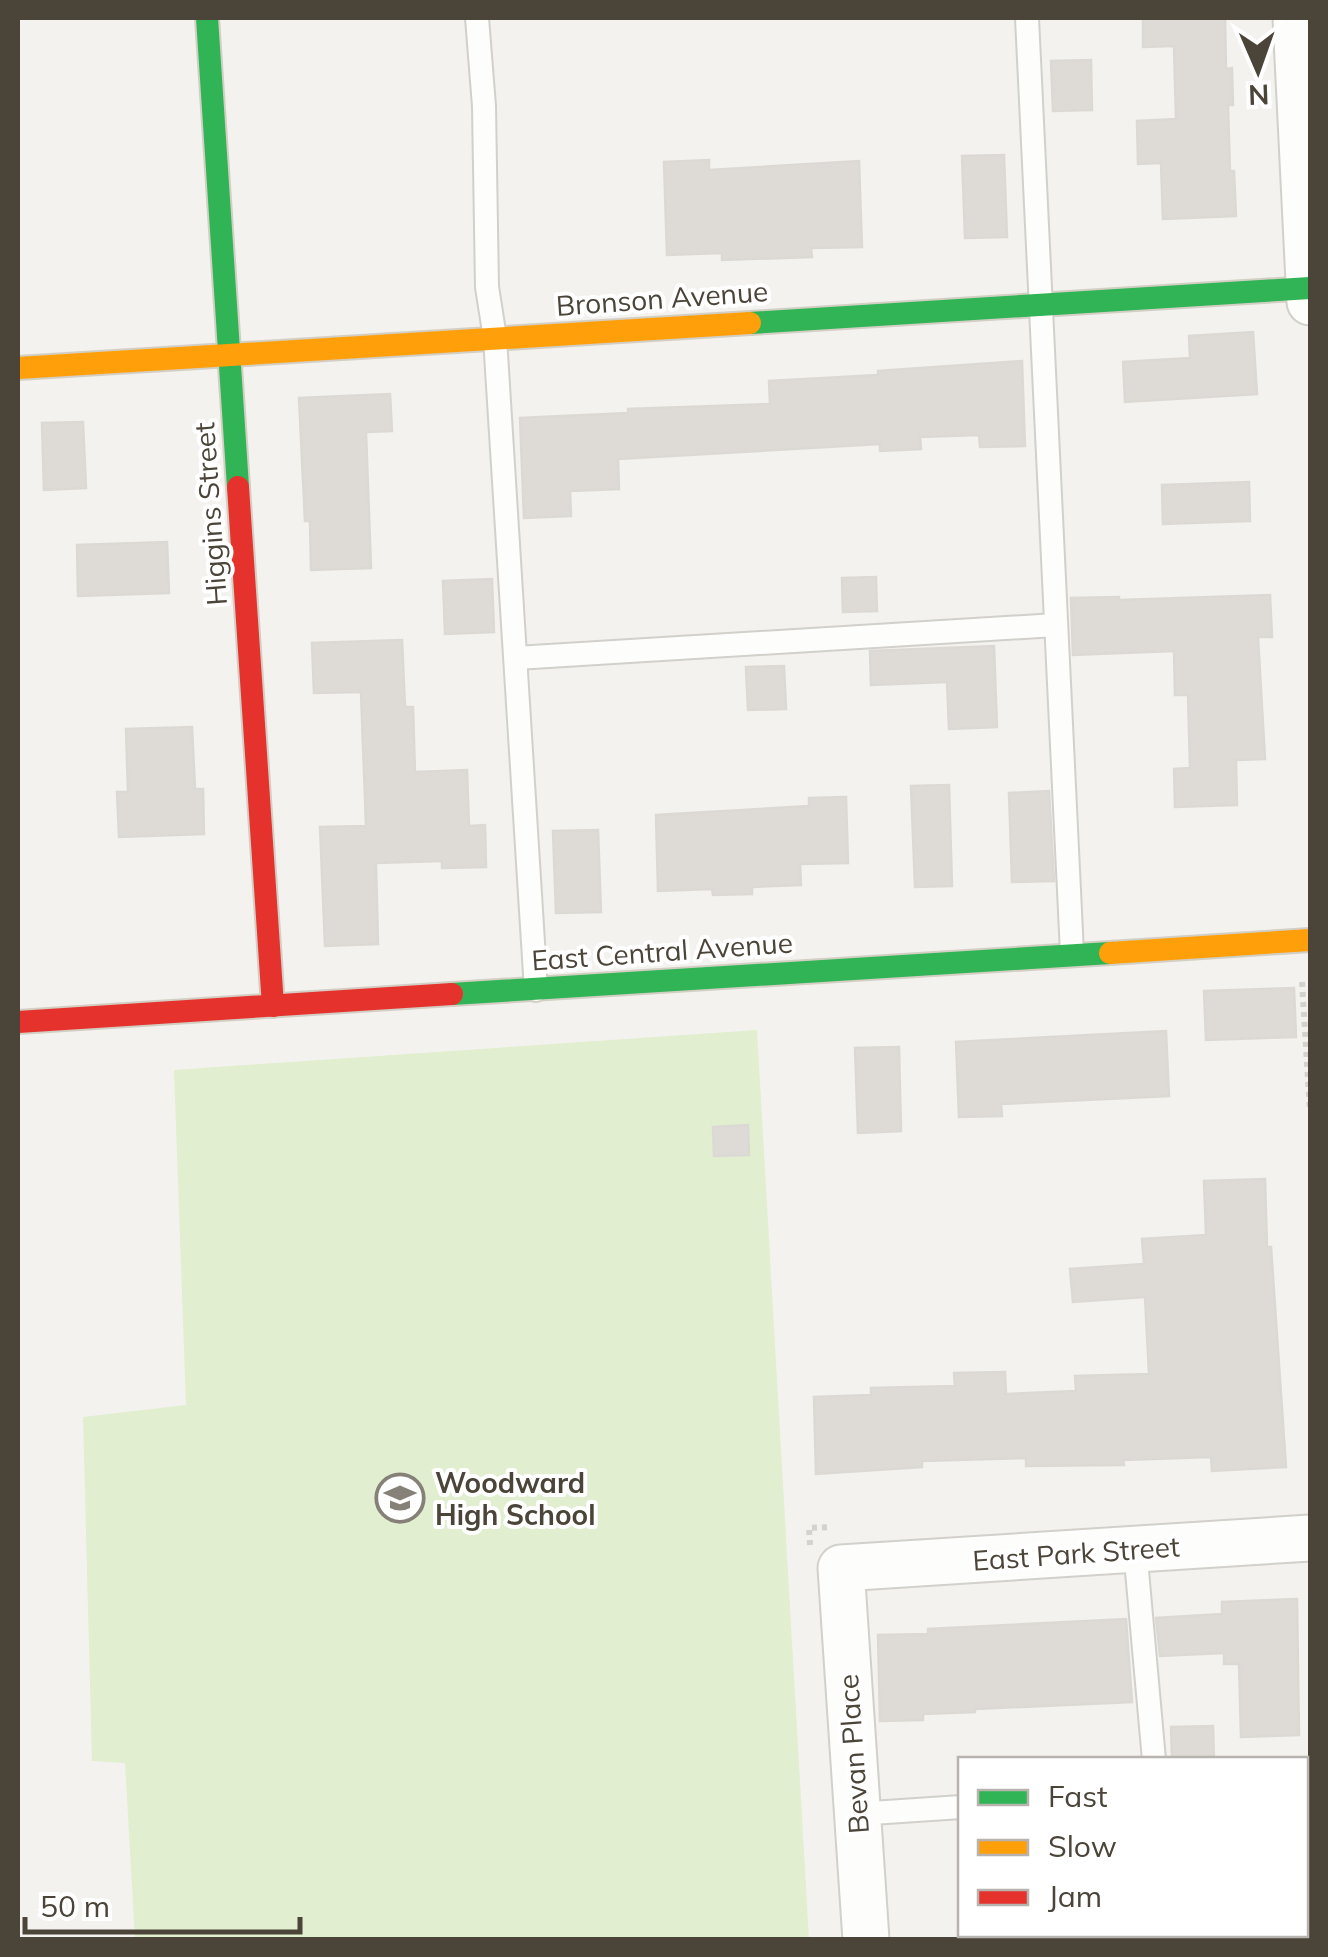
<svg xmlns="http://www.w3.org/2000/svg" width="1328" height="1957" font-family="Mulish,sans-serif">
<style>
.green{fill:#e1eecf}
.building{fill:#dedbd6;stroke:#dcd9d4;stroke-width:2.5}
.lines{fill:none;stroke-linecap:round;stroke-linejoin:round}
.lane-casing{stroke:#d2d0cb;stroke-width:26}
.street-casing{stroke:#d2d0cb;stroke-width:49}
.fast-casing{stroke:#d3cfc5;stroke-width:26}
.slow-casing{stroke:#d3cfc5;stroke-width:26}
.jam-casing{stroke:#d3cfc5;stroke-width:26}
.path{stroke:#d3d2cc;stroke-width:6;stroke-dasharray:5 5;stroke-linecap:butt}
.lane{stroke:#fdfdfc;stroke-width:22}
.street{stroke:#fdfdfc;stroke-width:45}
.fast{stroke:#30b455;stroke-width:22}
.slow{stroke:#ff9f0a;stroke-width:22}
.jam{stroke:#e5322d;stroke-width:22}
.labels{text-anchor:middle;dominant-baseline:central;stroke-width:8;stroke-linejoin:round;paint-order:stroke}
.street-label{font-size:28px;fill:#4b4439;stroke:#fff}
.poi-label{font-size:28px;font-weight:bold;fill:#4b4439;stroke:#fff;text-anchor:start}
</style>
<rect width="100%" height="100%" fill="#f4f2ee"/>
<polygon class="green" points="757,1030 809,1939 135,1939 125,1763 92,1761 83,1417 186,1405 174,1070"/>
<g class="building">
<polygon points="1143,18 1225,18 1226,69 1232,68 1233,105 1228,105 1230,171 1234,171 1236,216 1163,219 1161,163 1138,164 1137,121 1176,119 1174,46 1143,47"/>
<polygon points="1091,60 1092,110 1053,111 1051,61"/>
<polygon points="1004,155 1007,237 965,238 962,156"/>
<polygon points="709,160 709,170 859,161 862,247 811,248 812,257 722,260 722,253 667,255 664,162"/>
<polygon points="1253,332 1257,394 1125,402 1123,362 1190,358 1189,336"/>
<polygon points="1022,361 1025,446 980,447 979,435 920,437 921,449 880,451 880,444 618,459 619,489 570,491 571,516 524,518 520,418 628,413 628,409 770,404 769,381 878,375 878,371"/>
<polygon points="390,394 392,431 366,432 371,568 311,570 310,521 305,521 299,398"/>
<polygon points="83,422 86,488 44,490 42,423"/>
<polygon points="1249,482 1250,521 1163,524 1162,485"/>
<polygon points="167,542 169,593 78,596 77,545"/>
<polygon points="876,577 877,611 843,612 842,578"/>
<polygon points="492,579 494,632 445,634 443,581"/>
<polygon points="1270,595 1272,637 1258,637 1265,759 1236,760 1237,805 1175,807 1174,769 1190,768 1188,695 1175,695 1174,651 1073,655 1071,598 1119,597 1119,600"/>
<polygon points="402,640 405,707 413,707 415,772 467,770 469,826 485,825 486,867 442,868 442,861 376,863 378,944 325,946 320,827 366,826 361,692 314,693 312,643"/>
<polygon points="994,646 997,727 949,729 947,682 871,685 870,651"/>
<polygon points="784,666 786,709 748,710 746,667"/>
<polygon points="192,727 195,789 203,789 204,834 119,837 117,792 128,792 126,729"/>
<polygon points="949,785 952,886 915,887 911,786"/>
<polygon points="1049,791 1054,881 1012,882 1009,793"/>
<polygon points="846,797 848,863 800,864 801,885 752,887 752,894 713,895 712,889 658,891 656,815 809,806 809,798"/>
<polygon points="598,830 601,912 556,913 553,831"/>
<polygon points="1294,988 1296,1037 1206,1040 1204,991"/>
<polygon points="1166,1031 1169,1096 1001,1104 1002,1116 959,1117 956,1042"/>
<polygon points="899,1047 901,1131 858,1133 855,1048"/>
<polygon points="748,1125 749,1155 714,1156 713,1127"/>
<polygon points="1265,1179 1267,1247 1271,1247 1286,1467 1212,1471 1211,1457 1123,1460 1124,1465 1026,1466 1026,1458 922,1461 922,1467 816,1474 814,1397 871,1395 871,1388 955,1386 954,1373 1005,1372 1006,1394 1076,1391 1075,1376 1149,1374 1145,1297 1073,1302 1070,1269 1144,1264 1142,1239 1206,1235 1204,1181"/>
<polygon points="1297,1599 1299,1735 1241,1737 1239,1664 1224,1664 1224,1653 1160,1656 1156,1618 1222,1614 1222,1602"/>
<polygon points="1126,1619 1132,1702 975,1709 975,1712 923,1714 923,1720 880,1721 878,1635 928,1634 928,1629"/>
<polygon points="1213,1726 1214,1760 1172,1760 1171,1727"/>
</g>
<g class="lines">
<g class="lane-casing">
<g id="lane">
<polyline points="477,18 484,106 487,287 495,338 536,990"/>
<polyline points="1027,18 1072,953"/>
<polyline points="516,658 1056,625"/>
<polyline points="1135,1549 1154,1760"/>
<polyline points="857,1814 961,1807"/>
<polyline points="1171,1940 1171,1934"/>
</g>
</g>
<g class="street-casing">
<g id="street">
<polyline points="1296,18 1310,302"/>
<polyline points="866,1940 841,1568 1310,1538"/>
</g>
</g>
<g class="fast-casing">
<g id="fast">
<polyline points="207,18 238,487"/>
<polyline points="750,323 1310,288"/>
<polyline points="452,994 1110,953"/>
</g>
</g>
<g class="slow-casing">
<g id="slow">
<polyline points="18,368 750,323"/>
<polyline points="1110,953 1310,940"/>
</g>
</g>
<g class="jam-casing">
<g id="jam">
<polyline points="238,487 273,1006"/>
<polyline points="18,1022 452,994"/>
</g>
</g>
<g class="path">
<polyline points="1302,982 1310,1112"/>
<polyline points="810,1545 809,1528 830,1527"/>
</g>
<use href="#lane" class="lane"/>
<use href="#street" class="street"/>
<use href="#fast" class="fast"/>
<use href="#slow" class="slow"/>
<use href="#jam" class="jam"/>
</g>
<defs>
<g id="school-ring" transform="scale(2.5)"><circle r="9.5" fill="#fff" stroke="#868178" stroke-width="1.5"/><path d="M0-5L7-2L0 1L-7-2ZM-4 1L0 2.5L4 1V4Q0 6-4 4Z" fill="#868178"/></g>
</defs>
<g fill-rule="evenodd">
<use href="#school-ring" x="400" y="1498"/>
</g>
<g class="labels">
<g class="street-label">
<text transform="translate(662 298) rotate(-4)">Bronson Avenue</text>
<text transform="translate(210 514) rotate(-94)">Higgins Street</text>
<text transform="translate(662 951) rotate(-4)">East Central Avenue</text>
<text transform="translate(1076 1553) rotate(-4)">East Park Street</text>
<text transform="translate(853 1754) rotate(-94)">Bevan Place</text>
</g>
<g class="poi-label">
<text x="435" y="1482">Woodward<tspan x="435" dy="32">High School</tspan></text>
</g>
</g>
<rect width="1328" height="1957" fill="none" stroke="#4b4439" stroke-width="40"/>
<rect x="958" y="1757" width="350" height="180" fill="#ffffff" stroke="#b7b4b0" stroke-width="2.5"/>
<rect x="978" y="1790" width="50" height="15" fill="#30b455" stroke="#b7b4b0" stroke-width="2.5"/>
<text x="1048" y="1807" font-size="30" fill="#4b4439">Fast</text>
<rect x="978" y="1840" width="50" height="15" fill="#ff9f0a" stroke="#b7b4b0" stroke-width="2.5"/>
<text x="1048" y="1857" font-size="30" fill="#4b4439">Slow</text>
<rect x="978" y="1890" width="50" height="15" fill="#e5322d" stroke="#b7b4b0" stroke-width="2.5"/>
<text x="1048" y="1907" font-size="30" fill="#4b4439">Jam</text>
<g transform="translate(1258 70) rotate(178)" stroke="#ffffff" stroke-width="8" paint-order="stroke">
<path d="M0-8L18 38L0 25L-18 38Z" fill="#4b4439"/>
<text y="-15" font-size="28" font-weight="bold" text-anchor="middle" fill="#4b4439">N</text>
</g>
<path d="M25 1917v15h275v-15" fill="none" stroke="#4b4439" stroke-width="5"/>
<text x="40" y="1917" font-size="30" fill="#4b4439" stroke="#ffffff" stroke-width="8" paint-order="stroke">50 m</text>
</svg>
